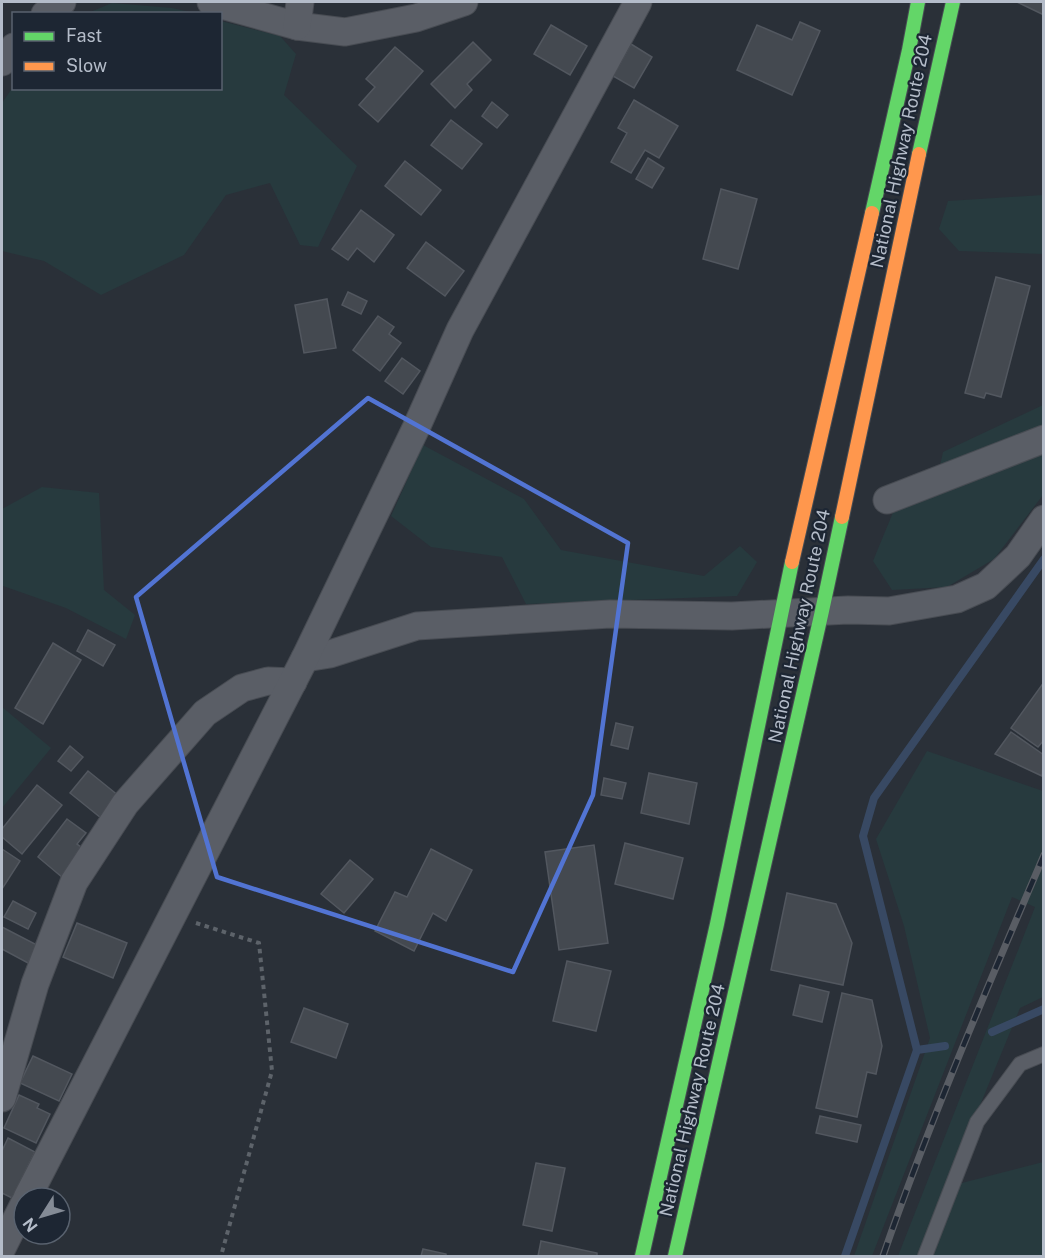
<svg xmlns="http://www.w3.org/2000/svg" width="1045" height="1258" font-family="'Public Sans',sans-serif">
<style>
.green{fill:#273a3e}
.lines{fill:none;stroke-linecap:round;stroke-linejoin:round}
.stream{stroke:#384963;stroke-width:8}
.building{fill:#444950;stroke:#52575f;stroke-width:1.5}
.lane-casing{stroke:#484c53;stroke-width:16}
.street-casing{stroke:#484c53;stroke-width:29}
.fast-casing{stroke:#474c53;stroke-width:16}
.slow-casing{stroke:#474c53;stroke-width:16}
.path{stroke:#5d636a;stroke-width:4;stroke-dasharray:4.5 4.5;stroke-linecap:butt}
.lane{stroke:#5a5e66;stroke-width:14}
.street{stroke:#5a5e66;stroke-width:27}
.fast{stroke:#63d668;stroke-width:14}
.slow{stroke:#ff974d;stroke-width:14}
.rail-casing{stroke:#595d64;stroke-width:7}
.rail{stroke:#1d2633;stroke-width:4.5;stroke-dasharray:14;stroke-linecap:butt}
.marked{fill:none;stroke:#5274d3;stroke-width:4.5;stroke-linejoin:round}
.labels{text-anchor:middle;dominant-baseline:central;stroke-width:4.5;stroke-linejoin:round;paint-order:stroke}
.street-label{font-size:18px;fill:#b4bcc9;stroke:#1d2633}
</style>
<rect width="100%" height="100%" fill="#2a3038"/>
<g class="green">
<polygon points="112,3 172,8 194,13 88,13"/>
<polygon points="221,21 280,36 296,54 284,95 357,166 318,247 300,245 270,183 226,195 184,255 101,295 44,261 2,251 2,103 13,87 14,88 220,88"/>
<polygon points="1043,195 1043,254 959,251 939,229 948,201"/>
<polygon points="1043,405 1043,495 994,559 947,587 892,590 873,561 894,510 935,488 943,452"/>
<polygon points="423,445 524,499 561,550 704,576 740,546 757,562 737,596 526,604 502,557 431,547 391,516"/>
<polygon points="42,487 99,493 104,590 135,615 126,639 66,608 3,586 2,509"/>
<polygon points="2,707 51,748 2,808"/>
<polygon points="927,751 1043,791 1043,997 1020,1008 918,1256 898,1256 1035,907 1012,897 872,1256 854,1256 930,1038 904,926 876,839"/>
<polygon points="1043,1162 1043,1256 933,1256 958,1184"/>
</g>
<g class="lines">
<g class="stream">
<polyline points="992,1032 1044,1009"/>
<polyline points="917,1050 945,1046"/>
<polyline points="845,1256 917,1050 863,836 874,798 1044,559"/>
</g>
</g>
<g class="building">
<polygon points="1017,2 1044,2 1044,15"/>
<polygon points="800,22 820,31 792,95 737,70 757,25 792,40"/>
<polygon points="551,25 587,46 570,75 534,54"/>
<polygon points="473,42 491,60 467,84 472,90 455,108 431,84"/>
<polygon points="631,44 652,57 634,88 613,76"/>
<polygon points="395,47 423,71 378,122 359,105 375,87 366,79"/>
<polygon points="634,100 678,126 659,158 645,150 631,173 611,162 627,133 618,128"/>
<polygon points="492,102 508,115 497,128 482,116"/>
<polygon points="451,120 482,144 462,169 431,145"/>
<polygon points="648,158 664,168 652,188 636,179"/>
<polygon points="405,161 441,190 421,215 385,186"/>
<polygon points="721,189 757,199 738,269 703,259"/>
<polygon points="361,210 394,235 374,262 357,248 348,260 332,249"/>
<polygon points="426,242 464,271 445,296 407,268"/>
<polygon points="996,277 1030,286 1001,397 986,393 984,398 965,393"/>
<polygon points="348,292 367,301 361,314 342,305"/>
<polygon points="327,299 336,348 304,353 295,305"/>
<polygon points="378,316 394,327 389,334 401,343 380,371 353,350"/>
<polygon points="402,358 420,371 403,394 385,381"/>
<polygon points="88,630 115,645 103,666 77,651"/>
<polygon points="53,643 81,660 43,724 15,708"/>
<polygon points="1044,682 1044,740 1038,747 1011,728"/>
<polygon points="616,723 633,727 628,749 611,745"/>
<polygon points="1011,732 1044,755 1042,776 995,754"/>
<polygon points="70,746 83,757 71,771 58,761"/>
<polygon points="88,771 119,796 101,818 70,793"/>
<polygon points="649,773 697,783 689,824 641,813"/>
<polygon points="604,778 626,783 622,799 601,795"/>
<polygon points="37,785 62,805 22,854 2,837 2,829"/>
<polygon points="67,819 86,833 77,844 85,850 63,878 38,857"/>
<polygon points="625,843 683,858 673,899 615,884"/>
<polygon points="594,845 608,943 559,950 545,852"/>
<polygon points="2,849 20,861 2,889"/>
<polygon points="431,849 472,870 446,921 433,913 414,951 375,931 395,892 407,897"/>
<polygon points="350,860 373,879 344,913 321,894"/>
<polygon points="787,893 836,904 852,943 843,985 771,970"/>
<polygon points="13,901 36,913 28,929 4,917"/>
<polygon points="77,923 127,943 113,978 63,957"/>
<polygon points="2,927 37,945 28,963 2,949"/>
<polygon points="567,961 611,971 596,1031 553,1021"/>
<polygon points="800,985 829,992 822,1022 793,1015"/>
<polygon points="842,993 872,1000 882,1046 876,1074 867,1072 857,1117 816,1108"/>
<polygon points="304,1008 348,1024 336,1058 291,1042"/>
<polygon points="33,1056 72,1074 59,1101 20,1083"/>
<polygon points="19,1095 39,1104 37,1108 50,1114 36,1143 4,1128"/>
<polygon points="820,1116 861,1125 857,1142 816,1133"/>
<polygon points="8,1138 35,1152 12,1198 2,1193 2,1151"/>
<polygon points="536,1163 565,1168 552,1231 523,1225"/>
<polygon points="541,1241 597,1253 597,1256 538,1256"/>
<polygon points="423,1249 446,1254 446,1256 421,1256"/>
</g>
<g class="lines">
<g class="lane-casing">
<polyline id="lane" points="925,1256 977,1122 1020,1064 1044,1054"/>
</g>
<g class="street-casing">
<g id="street">
<polyline points="211,2 297,26 345,32 416,18 464,2"/>
<polyline points="45,14 62,2"/>
<polyline points="297,26 300,2"/>
<polyline points="2,62 14,47"/>
<polyline points="887,500 1044,439"/>
<polyline points="305,658 330,654 417,626 610,614 732,616 848,610 889,611 957,599 986,586 1018,556 1044,519"/>
<polyline points="2,1098 35,984 74,882 125,804 205,713 242,688 268,681 293,682"/>
<polyline points="27,1198 305,658 416,428 460,330 638,2"/>
<polyline points="2,1248 24,1204"/>
</g>
</g>
<g class="fast-casing">
<g id="fast">
<polyline points="919,154 953,2"/>
<polyline points="872,213 909,50 918,2"/>
<polyline points="642,1256 717,924 792,562"/>
<polyline points="675,1256 822,611 842,517"/>
</g>
</g>
<g class="slow-casing">
<g id="slow">
<polyline points="842,517 919,154"/>
<polyline points="792,562 872,213"/>
</g>
</g>
<polyline class="path" points="196,923 259,943 272,1071 221,1256"/>
<use href="#lane" class="lane"/>
<use href="#street" class="street"/>
<use href="#fast" class="fast"/>
<use href="#slow" class="slow"/>
<g class="rail-casing">
<path id="rail" d="M883 1256C930 1120 987 988 1044 855"/>
</g>
<use href="#rail" class="rail"/>
</g>
<path class="marked" d="M368 398 628 543 593 795 513 972 217 877 136 597Z"/>
<g class="labels">
<g class="street-label">
<text transform="translate(901 151) rotate(-78)">National Highway Route 204</text>
<text transform="translate(799 626) rotate(-78)">National Highway Route 204</text>
<text transform="translate(692 1100) rotate(-77)">National Highway Route 204</text>
</g>
</g>
<rect width="1045" height="1258" fill="none" stroke="#b4bcc9" stroke-width="6"/>
<rect x="12" y="12" width="210" height="78" fill="#1d2633" stroke="#59626f" stroke-width="1.5"/>
<rect x="24" y="32" width="30" height="9" fill="#63d668" stroke="#59626f" stroke-width="1.5"/>
<text x="66" y="42" font-size="18" fill="#b4bcc9">Fast</text>
<rect x="24" y="62" width="30" height="9" fill="#ff974d" stroke="#59626f" stroke-width="1.5"/>
<text x="66" y="72" font-size="18" fill="#b4bcc9">Slow</text>
<g transform="translate(42 1216) rotate(233)"><circle r="28" fill="#1d2633" stroke="#59626f" stroke-width="1.5"/>
<path d="M0-4.5L10 22L0 15L-10 22Z" fill="#848b96"/>
<text y="-9" font-size="16" font-weight="bold" text-anchor="middle" fill="#b4bcc9">N</text>
</g>
</svg>
